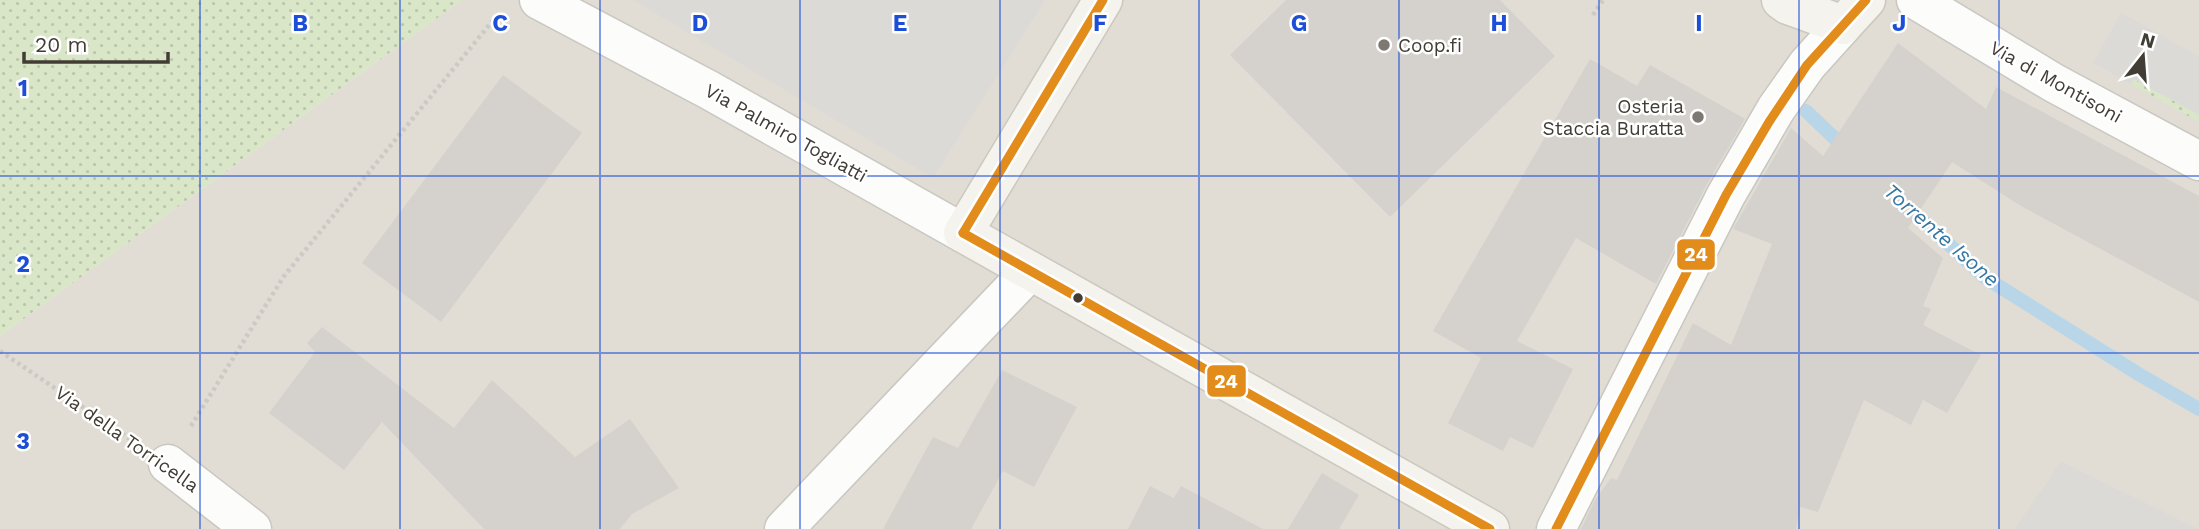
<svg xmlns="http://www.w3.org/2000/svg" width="2199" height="529" font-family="'Work Sans',sans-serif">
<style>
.residential{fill:#e1ddd4}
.green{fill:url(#green-dots)}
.parking{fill:#dcdad6}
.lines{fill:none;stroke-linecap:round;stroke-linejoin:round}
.stream{stroke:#b9d6e8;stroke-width:14}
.building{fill:#d5d2cd}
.street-casing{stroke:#c9c7c2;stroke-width:41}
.secondary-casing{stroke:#cbc8be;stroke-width:41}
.path{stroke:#cbcac6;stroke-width:4.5;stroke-dasharray:3.5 3.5;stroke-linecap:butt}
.street{stroke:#fcfcfb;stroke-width:38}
.secondary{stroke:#f5f3ed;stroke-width:38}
.bus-1-casing{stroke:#fff;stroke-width:14}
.bus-1{stroke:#e28c1b;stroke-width:9}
.grid{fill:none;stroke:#1d4ed8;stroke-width:2;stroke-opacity:0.55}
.poi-dot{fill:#7d7972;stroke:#fff;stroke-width:2.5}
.bus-dot{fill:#413c34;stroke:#fff;stroke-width:2.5}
.labels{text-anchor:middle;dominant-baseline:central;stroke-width:5;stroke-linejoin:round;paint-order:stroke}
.poi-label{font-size:19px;fill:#413c34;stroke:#fff;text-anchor:start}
.street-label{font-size:19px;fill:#413c34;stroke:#fff}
.water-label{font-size:21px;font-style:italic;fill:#3777a3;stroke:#fff}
.grid-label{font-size:23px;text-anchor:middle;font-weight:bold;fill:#1d4ed8;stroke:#fff;stroke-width:5;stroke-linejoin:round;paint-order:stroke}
.line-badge{stroke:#fff;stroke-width:2.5}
.badge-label{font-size:19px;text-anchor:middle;font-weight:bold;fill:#fff}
</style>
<defs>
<pattern id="green-dots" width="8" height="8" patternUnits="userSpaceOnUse" patternTransform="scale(1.75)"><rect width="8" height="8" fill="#dae6c8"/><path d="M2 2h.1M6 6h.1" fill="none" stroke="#bcc6ac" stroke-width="1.8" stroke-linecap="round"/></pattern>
</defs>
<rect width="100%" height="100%" fill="#edebe6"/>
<polygon class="residential" points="462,0 2199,0 2199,529 0,529 0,336"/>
<g class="green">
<polygon points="0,0 462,0 0,336"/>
<polygon points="2134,79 2199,115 2199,122 2131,84"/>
</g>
<g class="parking">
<polygon points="633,0 1045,0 933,178"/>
<polygon points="2121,13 2199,56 2199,115 2134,79 2131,84 2093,63"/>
<polygon points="2061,461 2198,529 2015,529"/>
</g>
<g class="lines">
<g class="stream">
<polyline points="1806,111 1847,150"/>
<polyline points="1903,203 1986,278 2140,375 2199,409"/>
</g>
</g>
<g class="building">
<polygon points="1286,0 1500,0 1555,56 1390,217 1230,55"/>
<polygon points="1898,43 1986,109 1996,87 2199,196 2199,302 2021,206 1952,162 1908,228 1943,258 1923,306 1931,309 1923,325 1981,355 1947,413 1923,400 1911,425 1864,400 1818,512 1800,507 1796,529 1581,529 1595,500 1611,478 1617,480 1693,323 1731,345 1772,244 1733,229 1791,128 1823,156"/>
<polygon points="1590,59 1637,86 1650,65 1745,119 1707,184 1656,284 1576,238 1517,341 1573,369 1533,448 1510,437 1503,451 1448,423 1481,358 1433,331"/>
<polygon points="503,75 582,133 441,322 362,263"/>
<polygon points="322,327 454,428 492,380 575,457 630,419 679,488 632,514 620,529 484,529 382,422 344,470 269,413 315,352 307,343"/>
<polygon points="1002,370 1077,407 1034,487 1003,471 971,529 883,529 933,437 958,448"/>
<polygon points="1322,473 1359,495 1339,529 1288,529"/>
<polygon points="1150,486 1174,498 1181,486 1263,529 1128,529"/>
</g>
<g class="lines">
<g class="street-casing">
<g id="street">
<polyline points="539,0 709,90 963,233"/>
<polyline points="1916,0 2054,83 2199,161"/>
<polyline points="168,464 252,529"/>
<polyline points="784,529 1030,271"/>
<polyline points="1556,529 1726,195 1776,109 1807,65 1843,25"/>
</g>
</g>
<g class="secondary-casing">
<g id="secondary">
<polyline points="1103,0 963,233 1490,529"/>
<polyline points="1781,0 1788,5 1843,25 1866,0"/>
</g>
</g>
<g class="path">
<polyline points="1593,15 1603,0"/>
<polyline points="0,351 133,441"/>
<polyline points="191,426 284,276 499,13"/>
</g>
<use href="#street" class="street"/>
<use href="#secondary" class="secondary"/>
<g class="bus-1-casing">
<g id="bus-1">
<polyline points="963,233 1490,529"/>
<polyline points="963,233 1103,0"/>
<polyline points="1556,529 1726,195 1769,122 1807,65 1866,0"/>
</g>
</g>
<use href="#bus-1" class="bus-1"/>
</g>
<path class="grid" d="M200 0V529M400 0V529M600 0V529M800 0V529M1000 0V529M1199 0V529M1399 0V529M1599 0V529M1799 0V529M1999 0V529M0 176H2199M0 353H2199"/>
<g class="poi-dot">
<circle cx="1384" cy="45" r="7"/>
<circle cx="1698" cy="117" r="7"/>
</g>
<circle class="bus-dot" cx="1078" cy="298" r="6"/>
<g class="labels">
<g class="poi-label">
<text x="1398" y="45">Coop.fi</text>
<text x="1684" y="106" text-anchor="end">Osteria<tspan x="1684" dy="22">Staccia Buratta</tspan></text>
</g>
<g class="street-label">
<text transform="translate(2056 82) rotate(29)">Via di Montisoni</text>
<text transform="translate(786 133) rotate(29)">Via Palmiro Togliatti</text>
<text transform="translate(127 439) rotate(35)">Via della Torricella</text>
</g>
<g class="water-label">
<text transform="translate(1942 235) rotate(41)">Torrente Isone</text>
</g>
</g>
<g class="grid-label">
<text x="300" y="31">B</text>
<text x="500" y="31">C</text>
<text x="700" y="31">D</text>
<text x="900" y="31">E</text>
<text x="1100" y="31">F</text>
<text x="1299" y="31">G</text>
<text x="1499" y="31">H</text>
<text x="1699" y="31">I</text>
<text x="1899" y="31">J</text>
<text x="23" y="96">1</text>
<text x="23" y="272">2</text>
<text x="23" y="449">3</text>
</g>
<g class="line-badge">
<rect x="1676" y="238" width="40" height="33" rx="7" fill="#e28c1b"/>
<rect x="1206" y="364" width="41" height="34" rx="7" fill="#e28c1b"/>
</g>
<g class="badge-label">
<text x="1696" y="261">24</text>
<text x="1226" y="388">24</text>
</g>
<g transform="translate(2143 56) rotate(17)" stroke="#ffffff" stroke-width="5" paint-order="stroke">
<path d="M0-5L12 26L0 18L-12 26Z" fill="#413c34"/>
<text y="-10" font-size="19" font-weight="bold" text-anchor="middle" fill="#413c34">N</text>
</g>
<path d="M24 52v10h144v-10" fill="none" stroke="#413c34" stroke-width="3.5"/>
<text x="35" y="52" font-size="21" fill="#413c34" stroke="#ffffff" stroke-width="5" paint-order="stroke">20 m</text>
</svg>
